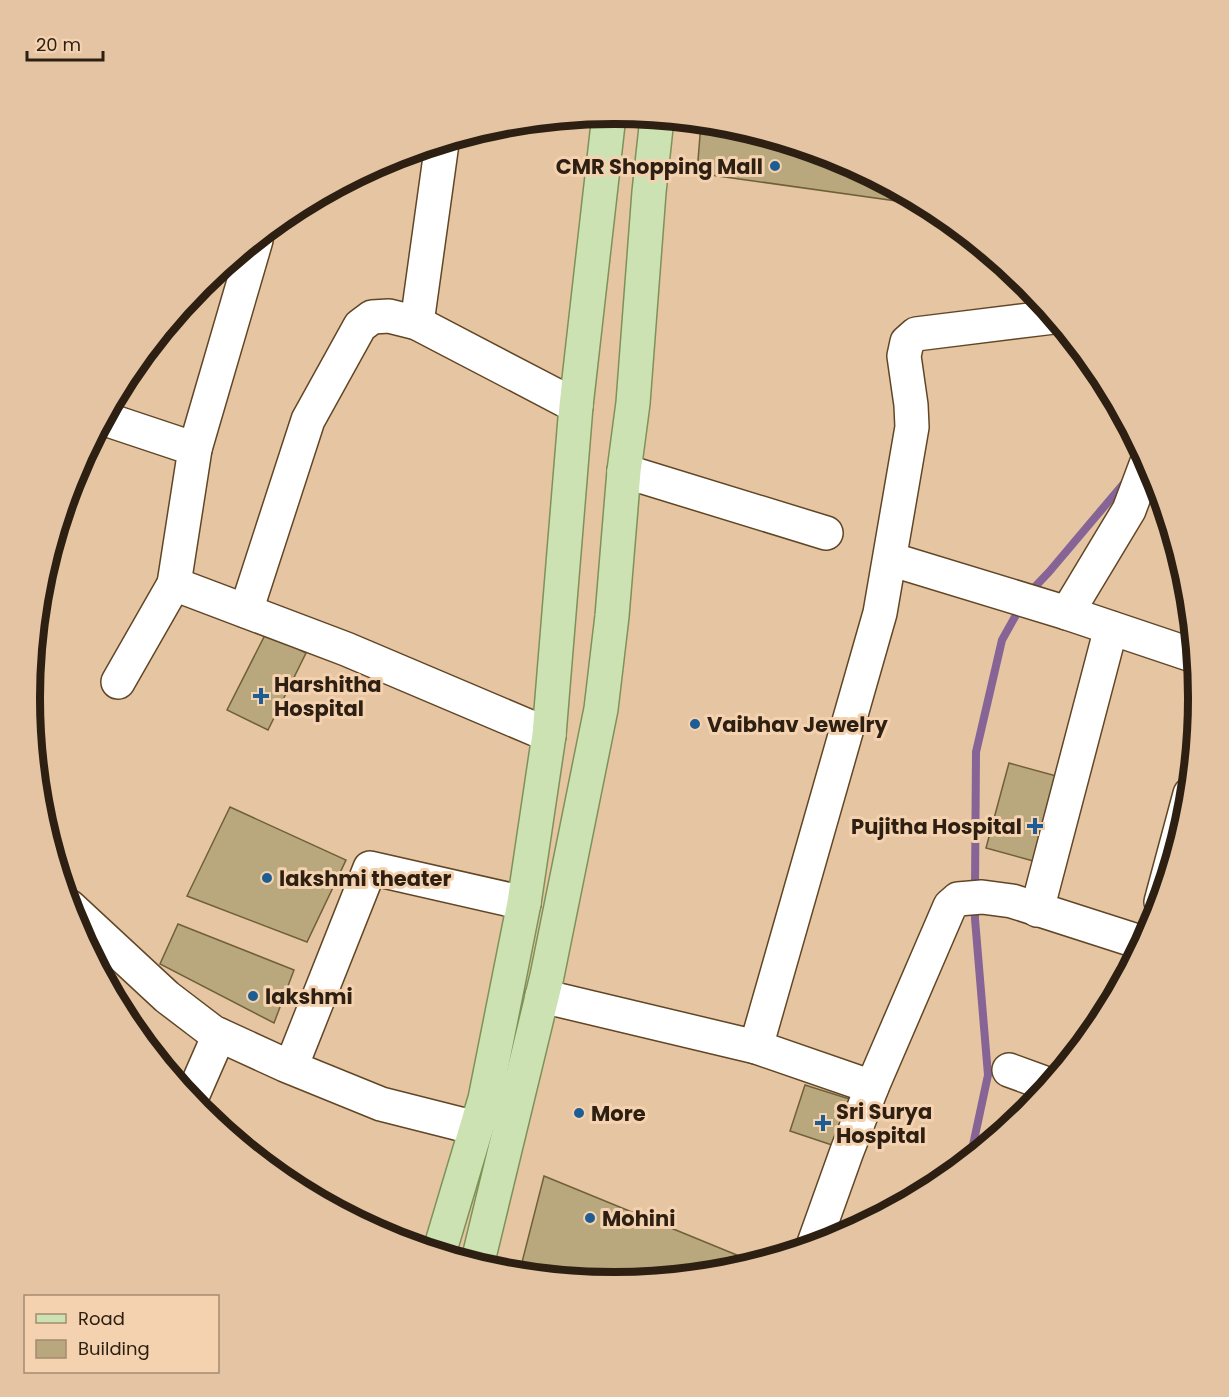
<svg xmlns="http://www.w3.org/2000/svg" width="1229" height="1397" font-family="Poppins,sans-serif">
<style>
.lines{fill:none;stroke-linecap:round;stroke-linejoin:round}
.stream{stroke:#866596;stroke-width:8}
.building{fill:#b9a87e;stroke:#706039;stroke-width:1.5}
.minor-casing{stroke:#614626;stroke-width:36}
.major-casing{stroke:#7e9159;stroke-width:36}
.minor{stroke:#fff;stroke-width:33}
.major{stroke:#cce2b2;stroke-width:33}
.poi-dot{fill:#1e5d93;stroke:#f4d2af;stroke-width:2}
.labels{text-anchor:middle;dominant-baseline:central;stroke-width:6;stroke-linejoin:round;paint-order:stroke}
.poi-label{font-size:21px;font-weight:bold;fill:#2d2013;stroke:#f4d2af;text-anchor:start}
.rim{fill:none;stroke:#2d2013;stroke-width:8}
</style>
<rect width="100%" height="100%" fill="#e6c5a2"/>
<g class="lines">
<g class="stream">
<polyline points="1029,593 1049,572 1125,482"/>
<polyline points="975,889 976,752 1002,640 1021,606"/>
<polyline points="970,1159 988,1075 975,919 975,904"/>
</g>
</g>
<g class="building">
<polygon points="701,123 729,125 838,159 925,205 697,173"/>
<polygon points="266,633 306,653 268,730 227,710"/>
<polygon points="1009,763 1060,777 1037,862 986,848"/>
<polygon points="230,807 346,860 307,942 187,896"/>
<polygon points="178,924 294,970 274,1023 160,964"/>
<polygon points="805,1085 859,1102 844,1149 790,1131"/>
<polygon points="544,1176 749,1260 747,1266 728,1272 614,1283 519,1274"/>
</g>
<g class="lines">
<g class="minor-casing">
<g id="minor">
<polyline points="417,323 442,143"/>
<polyline points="105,419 195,449 174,584 346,649 549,735"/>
<polyline points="195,449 256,240"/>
<polyline points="624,471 826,533"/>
<polyline points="890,559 1067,613 1195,656"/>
<polyline points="246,611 308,420 360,326 372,317 389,316 417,323 576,406"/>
<polyline points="1067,613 1129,510 1147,462"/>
<polyline points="118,682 174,584"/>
<polyline points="1161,902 1190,794"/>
<polyline points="70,907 167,997 213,1032 285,1065 381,1104 476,1128"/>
<polyline points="1037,910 1111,628"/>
<polyline points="542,996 756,1047 880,613 912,427 911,405 904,356 907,342 916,334 1054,317"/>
<polyline points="756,1047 872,1087"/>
<polyline points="291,1067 370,868 524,903"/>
<polyline points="1009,1070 1050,1085"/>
<polyline points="191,1099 219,1035"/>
<polyline points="813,1246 847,1151 872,1087 950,906 958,899 982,897 1012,901 1143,943"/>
</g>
</g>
<g class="major-casing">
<g id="major">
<polyline points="439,1253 485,1099 524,903 549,735 576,406 609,115"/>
<polyline points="477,1265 547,976 601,709 612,616 624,471 633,403 649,192 657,118"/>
</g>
</g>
<use href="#minor" class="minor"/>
<use href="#major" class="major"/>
</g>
<g class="poi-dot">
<circle cx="775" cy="166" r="6"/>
<path d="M258 687h6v6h6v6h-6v6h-6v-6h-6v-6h6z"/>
<circle cx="695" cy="724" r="6"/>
<path d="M1032 817h6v6h6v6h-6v6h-6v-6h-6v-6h6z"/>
<circle cx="267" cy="878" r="6"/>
<circle cx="253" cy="996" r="6"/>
<circle cx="579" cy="1113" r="6"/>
<path d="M820 1114h6v6h6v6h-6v6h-6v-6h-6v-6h6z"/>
<circle cx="590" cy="1218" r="6"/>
</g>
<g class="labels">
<g class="poi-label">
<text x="763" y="166" text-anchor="end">CMR Shopping Mall</text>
<text x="274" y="684">Harshitha<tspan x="274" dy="24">Hospital</tspan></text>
<text x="707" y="724">Vaibhav Jewelry</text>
<text x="1022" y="826" text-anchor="end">Pujitha Hospital</text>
<text x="279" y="878">lakshmi theater</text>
<text x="265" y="996">lakshmi</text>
<text x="836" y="1111">Sri Surya<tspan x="836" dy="24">Hospital</tspan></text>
<text x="591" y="1113">More</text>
<text x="602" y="1218">Mohini</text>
</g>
</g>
<path d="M0 0H1229V1397H0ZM40 698a574 574 0 1 1 1148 0a574 574 0 1 1-1148 0Z" fill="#e4c4a3" fill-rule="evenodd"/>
<path class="rim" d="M40 698a574 574 0 1 1 1148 0a574 574 0 1 1-1148 0Z"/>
<rect x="24" y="1295" width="195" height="78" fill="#f4d2af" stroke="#a48b71" stroke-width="1.5"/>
<rect x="36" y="1314" width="30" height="9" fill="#cce2b2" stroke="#a48b71" stroke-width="1.5"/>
<text x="78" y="1325" font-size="18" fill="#2d2013">Road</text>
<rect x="36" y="1340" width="30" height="18" fill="#b9a87e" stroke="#a48b71" stroke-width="1.5"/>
<text x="78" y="1355" font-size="18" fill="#2d2013">Building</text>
<path d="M27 51v9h76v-9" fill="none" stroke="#2d2013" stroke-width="3"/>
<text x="36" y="51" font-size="18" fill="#2d2013" stroke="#f4d2af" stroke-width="4.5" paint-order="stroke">20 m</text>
</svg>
